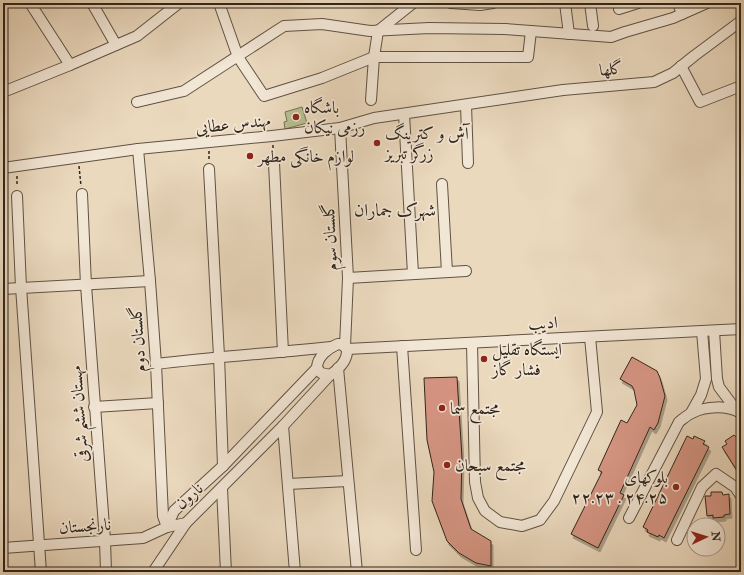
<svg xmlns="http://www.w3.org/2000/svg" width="744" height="575" font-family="'IM FELL Double Pica',Amiri,serif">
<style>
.green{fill:#b8bf91;stroke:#747256}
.building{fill:#d69583;stroke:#30251b;filter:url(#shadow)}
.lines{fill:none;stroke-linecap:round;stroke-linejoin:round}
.minor-casing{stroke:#5f5244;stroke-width:12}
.path{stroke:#30251b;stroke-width:1.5;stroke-dasharray:3 2;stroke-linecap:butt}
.minor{stroke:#f2e6d5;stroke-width:10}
.poi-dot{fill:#8f2418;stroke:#f2e6d5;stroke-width:1.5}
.labels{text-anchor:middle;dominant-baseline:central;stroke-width:3.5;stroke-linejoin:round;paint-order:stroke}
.street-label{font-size:17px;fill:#30251b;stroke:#f2e6d5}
.poi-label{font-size:17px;fill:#30251b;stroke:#f2e6d5;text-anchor:start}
.neighbourhood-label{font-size:18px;fill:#30251b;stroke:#f2e6d5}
</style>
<defs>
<filter id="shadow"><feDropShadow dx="2" dy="4" stdDeviation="0" flood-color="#0004"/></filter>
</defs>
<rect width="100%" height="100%" fill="#ebd9be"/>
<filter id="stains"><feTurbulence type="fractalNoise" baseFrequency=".005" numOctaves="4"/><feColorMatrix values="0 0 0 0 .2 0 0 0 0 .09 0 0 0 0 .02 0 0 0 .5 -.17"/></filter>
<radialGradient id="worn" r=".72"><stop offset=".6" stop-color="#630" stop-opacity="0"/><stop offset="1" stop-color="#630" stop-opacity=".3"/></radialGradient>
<polygon class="green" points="302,107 307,123 285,129 284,122 287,121 285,112"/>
<g class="building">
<polygon points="632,357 657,371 660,378 665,396 658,423 654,430 650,427 620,493 624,495 598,548 571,534 602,472 598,470 621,420 627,423 637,405 634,390 632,386 620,379"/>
<polygon points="457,377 462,458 461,499 471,529 491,541 491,566 476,563 459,553 447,541 432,501 434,472 427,440 424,378"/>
<polygon points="741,434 741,477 722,447 727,444 725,441 734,435 736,437"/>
<polygon points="687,436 693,439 694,436 705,441 703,444 709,447 664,538 659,535 658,537 647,532 648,530 643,527"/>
<polygon points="711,492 722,492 723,495 729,494 730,514 724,515 724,517 713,518 713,515 707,516 705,496 711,496"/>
</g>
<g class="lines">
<g class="minor-casing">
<g id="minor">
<polyline points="30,3 70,65"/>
<polyline points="92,3 116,45"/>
<polyline points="219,3 238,57 264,96 322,78 374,57 528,57 531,31"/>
<polyline points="451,3 480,5 493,3"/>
<polyline points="565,3 569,34"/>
<polyline points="590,3 593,26"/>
<polyline points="678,3 682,14"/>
<polyline points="619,9 638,3"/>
<polyline points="378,31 413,3"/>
<polyline points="681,66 700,102 741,86"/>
<polyline points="3,92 70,65 137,36 179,3"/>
<polyline points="371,100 374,57 378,31"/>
<polyline points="137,102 184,91 284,26 322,24 370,31 429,28 505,29 611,37 625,32 673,18 707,3"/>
<polyline points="466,105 468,163"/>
<polyline points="404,114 413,274"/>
<polyline points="340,128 348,278 345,346"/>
<polyline points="274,163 283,352"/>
<polyline points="3,168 138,149 272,136 340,128 374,118 563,90 654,82 673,73 694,56 741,21"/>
<polyline points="209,169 219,356 223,466"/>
<polyline points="442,184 447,272"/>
<polyline points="82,194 86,285 105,540 106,572"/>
<polyline points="17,196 21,287 41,572"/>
<polyline points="348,278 466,271"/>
<polyline points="3,289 150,281"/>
<polyline points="714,331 717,379 719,387 737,411"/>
<polyline points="472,343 475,482 478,498 485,511 500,522 522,526 540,520 554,501 597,412 590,337"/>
<path d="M338 344H341L347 349C348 361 339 369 330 375L321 373 317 368C317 357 328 348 338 344Z"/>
<polyline points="402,346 416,550"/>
<polyline points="347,349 741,329"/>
<path d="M156 364C214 357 273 353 332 347"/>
<polyline points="317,368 223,466 174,511 167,527 186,523 283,426 330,375"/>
<polyline points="338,368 357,572"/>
<polyline points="94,407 158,403"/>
<polyline points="691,413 701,395 706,379 702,331"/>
<polyline points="283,426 295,572"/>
<polyline points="288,484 348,481"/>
<polyline points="222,488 226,572"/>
<path d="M629 518 679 422C683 419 687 415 692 413 706 406 727 405 741 413"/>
<polyline points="677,540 702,487 716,474 735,487 741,496"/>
<polyline points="3,548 143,538 167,527 163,516 156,364 150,281 138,149"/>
<polyline points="153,572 186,523"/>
</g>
</g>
<g class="path">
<polyline points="273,145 273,153"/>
<polyline points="209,151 209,161"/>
<polyline points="79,166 81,186"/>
<polyline points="17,176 17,186"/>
</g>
<use href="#minor" class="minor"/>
</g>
<g class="poi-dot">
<circle cx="296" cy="117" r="4"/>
<circle cx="377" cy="143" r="4"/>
<circle cx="250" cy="156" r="4"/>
<circle cx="484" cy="359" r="4"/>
<circle cx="442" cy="408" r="4"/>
<circle cx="447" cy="465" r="4"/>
<circle cx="676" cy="487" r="4"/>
</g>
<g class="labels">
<g class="street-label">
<text transform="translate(611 69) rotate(-6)">گلها</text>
<text transform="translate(233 124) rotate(-6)">مهندس عطایی</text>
<text transform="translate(330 237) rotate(-93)">گلستان سوم</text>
<text transform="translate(543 323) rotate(-3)">ادیب</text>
<text transform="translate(138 339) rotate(-94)">گلستان دوم</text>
<text transform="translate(79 414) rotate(-94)">مهستان ششم شرقی</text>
<text transform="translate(189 496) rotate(-41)">نارون</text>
<text transform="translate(85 526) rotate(-4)">نارنجستان</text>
</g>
<g class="poi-label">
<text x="304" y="107">باشگاه<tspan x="304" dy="20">رزمی نیکان</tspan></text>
<text x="385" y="133">آش و کترینگ<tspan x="385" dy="20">زرگر تبریز</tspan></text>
<text x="258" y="156">لوازم خانگی مطهر</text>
<text x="492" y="349">ایستگاه تقلیل<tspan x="492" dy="20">فشار گاز</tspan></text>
<text x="450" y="408">مجتمع سما</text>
<text x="455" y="465">مجتمع سبحان</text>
<text x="668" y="477" text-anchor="end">بلوکهای<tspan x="668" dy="20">۲۲.۲۳ . ۲۴.۲۵</tspan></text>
</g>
<g class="neighbourhood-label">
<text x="395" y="210">شهرک جماران</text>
</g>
</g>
<rect width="744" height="575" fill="none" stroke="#ebd9be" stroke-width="16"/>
<rect x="4" y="4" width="736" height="567" fill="none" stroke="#30251b" stroke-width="2"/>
<rect x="8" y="8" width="728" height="559" fill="none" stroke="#30251b"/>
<g transform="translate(706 537) rotate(86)"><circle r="19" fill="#f2e6d5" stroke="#a4998b"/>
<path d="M0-3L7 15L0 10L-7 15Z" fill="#8f2418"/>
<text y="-6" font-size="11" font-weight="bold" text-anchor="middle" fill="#30251b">N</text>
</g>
<rect width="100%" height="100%" filter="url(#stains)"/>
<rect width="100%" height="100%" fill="url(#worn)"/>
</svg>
